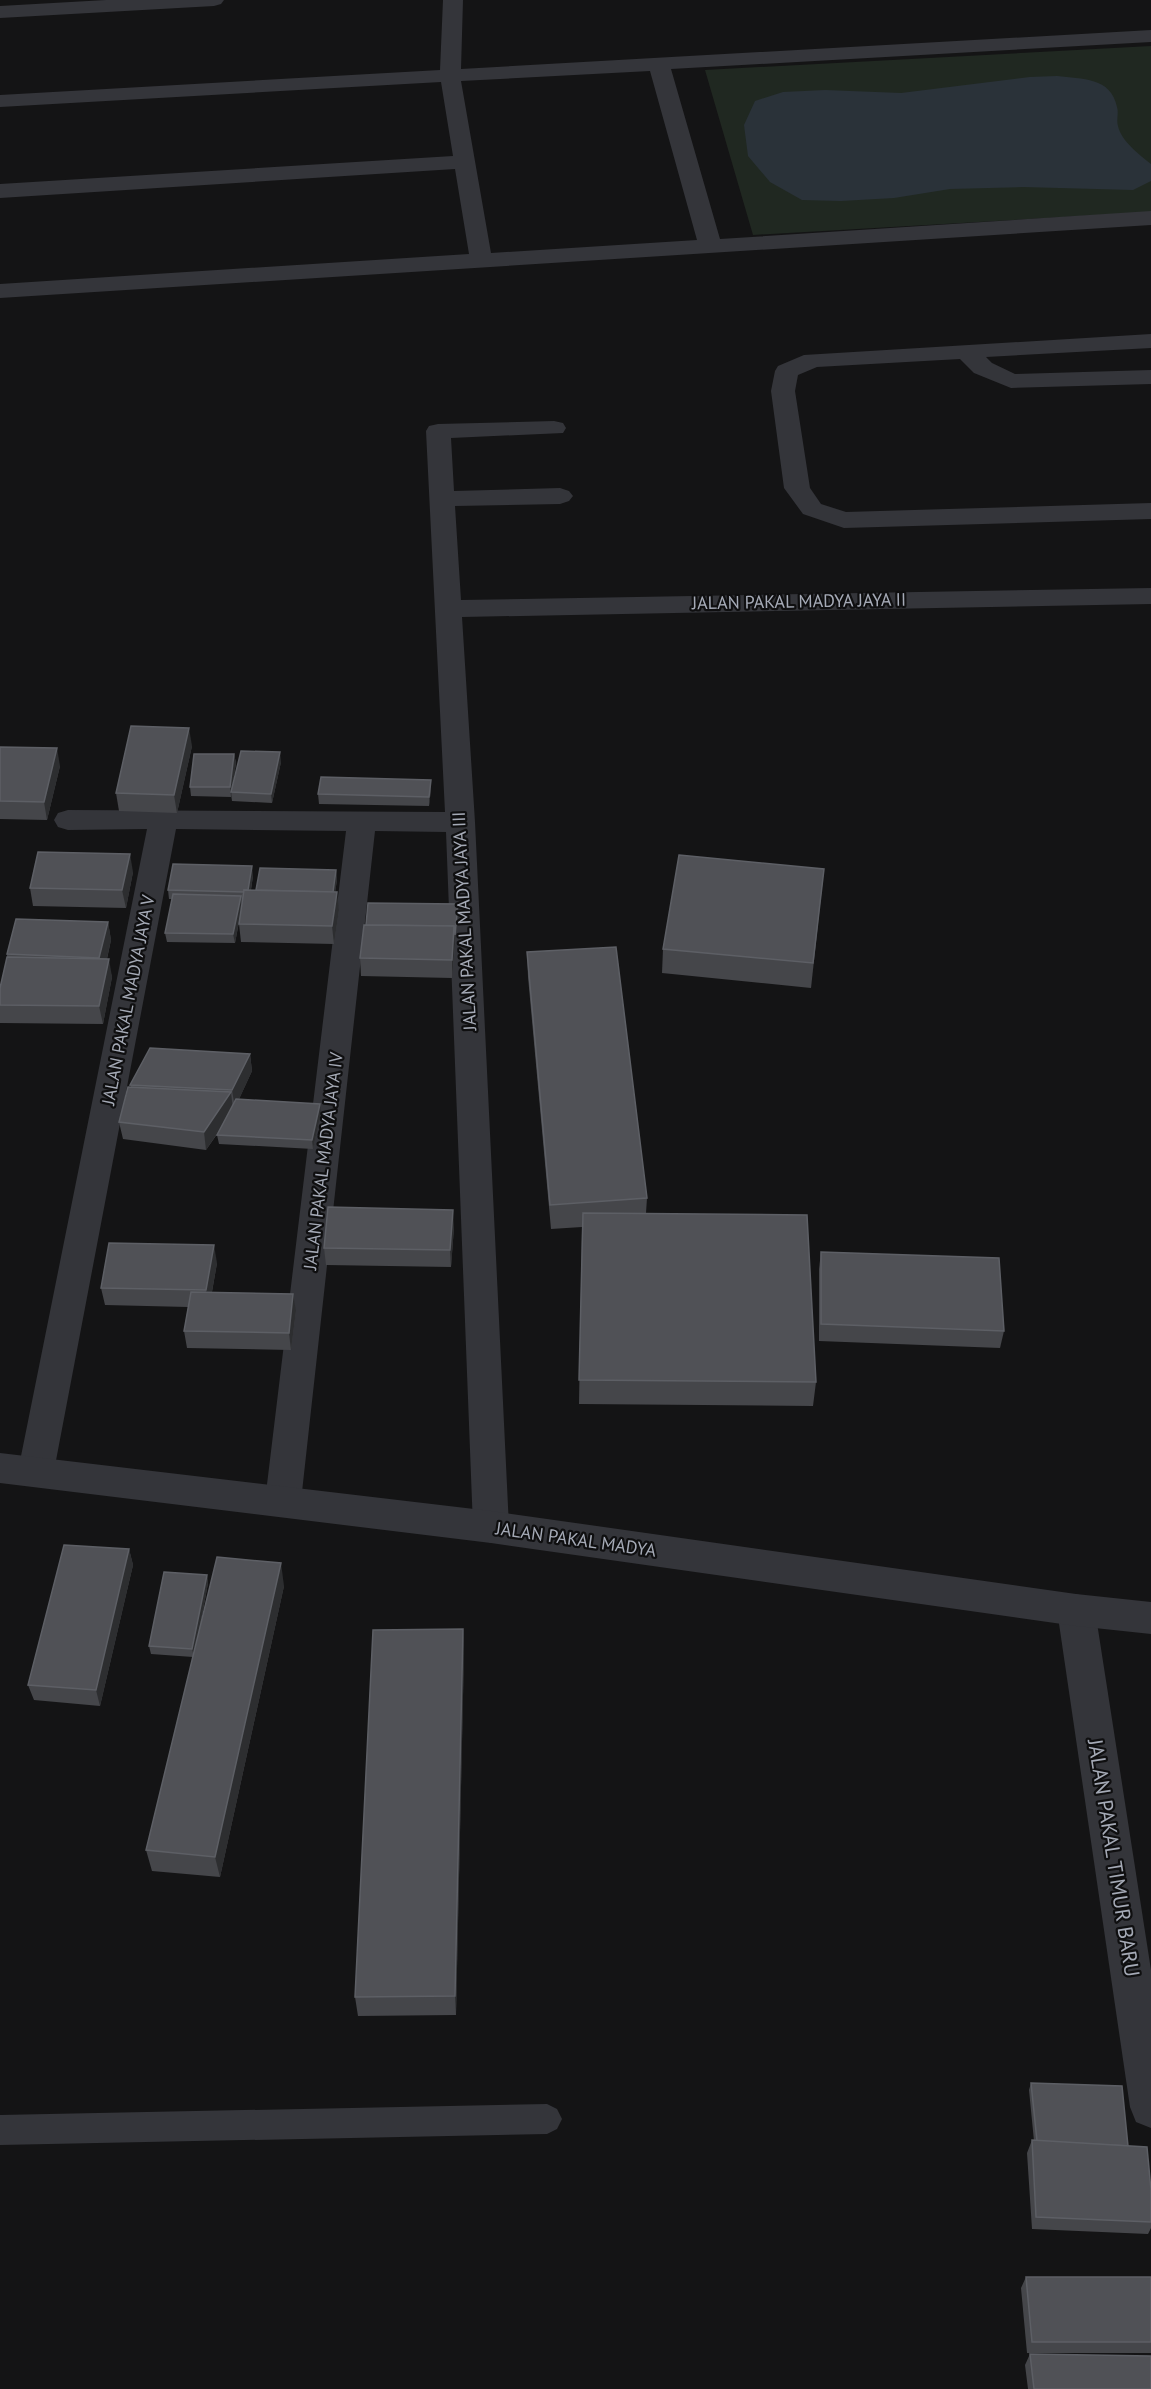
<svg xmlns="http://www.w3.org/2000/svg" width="1151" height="2389" font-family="'PT Sans',sans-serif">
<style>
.green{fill:#202821}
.water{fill:#2a3239}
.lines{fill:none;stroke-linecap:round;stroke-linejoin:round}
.service{fill:#34353a;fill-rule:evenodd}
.minor{fill:#34353a;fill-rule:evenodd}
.tertiary{fill:#34353a;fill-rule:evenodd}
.wall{fill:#45464a}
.shaded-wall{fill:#2d2e30}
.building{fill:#505156;stroke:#5d5f65;stroke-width:1.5}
.labels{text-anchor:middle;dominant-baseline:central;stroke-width:4.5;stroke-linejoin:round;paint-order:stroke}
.street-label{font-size:18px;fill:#a5aab6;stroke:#0f0f10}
.near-street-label{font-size:21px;fill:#a5aab6;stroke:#0f0f10}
</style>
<rect width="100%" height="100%" fill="#141415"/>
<polygon class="green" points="1151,46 1151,212 753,235 705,70"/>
<path class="water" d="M1057 76C1082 79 1111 77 1117 107 1119 113 1116 120 1118 126 1121 141 1140 155 1151 164V181L1133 190 1023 187 950 189 894 198 841 201 802 200 770 182 748 156 744 125 755 101 783 92 825 90 901 93 1030 77Z"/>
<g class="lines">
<polygon class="service" points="547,2104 557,2109 562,2119 557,2129 547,2134 0,2145 0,2115"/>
<g class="minor">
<polygon points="106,0 224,0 221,4 214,6 0,18 0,6"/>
<path d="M443 0H463L461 69 1151 30V42L671 69 720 239 1151 211V225L0 298V284L469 254 455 169 0 198V184L453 156 441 82 0 107V95L440 70ZM650 71 697 240 491 253 461 81Z"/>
<polygon points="1151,334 1151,348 986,357 992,363 1015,374 1151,370 1151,384 1011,388 974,373 960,359 817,367 798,375 795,391 810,488 821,504 846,512 1151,503 1151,519 844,528 803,514 784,488 771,391 775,371 778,366 804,355"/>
<polygon points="554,421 563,423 566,428 563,433 451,438 454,491 560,488 569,491 573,496 569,501 560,504 455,506 461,600 1151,588 1151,604 462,617 475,822 509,1527 504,1538 491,1543 478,1538 473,1527 446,832 375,831 301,1501 296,1512 283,1516 270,1512 265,1501 346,831 176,829 54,1471 49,1482 36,1486 23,1482 18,1471 147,829 68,830 58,827 54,820 58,813 68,810 445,812 426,431 429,426 438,424"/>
<polygon points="1076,1594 1089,1598 1095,1610 1151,1970 1151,2128 1136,2122 1130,2107 1057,1610 1063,1598"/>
</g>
<polygon class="tertiary" points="0,1453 491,1511 1076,1594 1151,1602 1151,1634 1076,1626 491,1543 0,1483"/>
</g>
<g class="wall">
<polygon points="192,746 177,813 119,811 116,793"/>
<polygon points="0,747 60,766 47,820 0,819"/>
<polygon points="234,754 236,763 232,787 281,762 272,803 232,801 231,794 231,797 191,796 190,787"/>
<polygon points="431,780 431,789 429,806 319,804 318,794"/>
<polygon points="824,869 811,988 662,973 663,949"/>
<polygon points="336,870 337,880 335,892 339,910 334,944 241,942 239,924 241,912 235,943 167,942 165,933 172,899 169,899 168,890 253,876 251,890 256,890"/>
<polygon points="133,872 126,908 33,906 30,888"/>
<polygon points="458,904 458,914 452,978 361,976 360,958 366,925"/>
<polygon points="108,922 111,940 107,959 112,977 103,1024 0,1023 0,988 7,957 7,954"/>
<polygon points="527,952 647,1198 646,1213 816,1382 813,1406 579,1404 582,1227 551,1229 528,977"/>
<polygon points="250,1054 252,1071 239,1099 321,1113 313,1149 219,1144 217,1135 220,1130 206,1150 123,1139 119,1122 131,1087 130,1085"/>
<polygon points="454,1227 451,1267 326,1265 324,1248"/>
<polygon points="821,1252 1004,1331 1000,1348 819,1341 819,1269"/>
<polygon points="217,1263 212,1292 296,1311 291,1350 187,1348 184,1331 188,1307 105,1305 101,1288"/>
<polygon points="129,1549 133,1565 100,1706 34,1700 28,1685"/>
<polygon points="207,1575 208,1583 200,1627 284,1586 220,1877 152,1871 146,1850 193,1657 151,1654 149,1646"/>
<polygon points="463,1629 464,1651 456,2015 358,2016 355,1997"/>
<polygon points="1031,2083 1128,2146 1151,2190 1151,2228 1148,2234 1032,2229 1027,2153 1032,2140 1034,2141 1029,2090"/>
<polygon points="1026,2277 1151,2277 1151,2353 1027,2353 1021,2288"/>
<polygon points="1030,2354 1151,2389 1028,2389 1025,2365"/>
</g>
<g class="shaded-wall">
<polygon points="189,728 192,746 177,813 174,795"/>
<polygon points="57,748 60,766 47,820 44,802"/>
<polygon points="280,752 281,762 272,803 271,794"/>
<polygon points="234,754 236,763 231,797 230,787"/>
<polygon points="431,780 431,789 429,806 429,797"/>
<polygon points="130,854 133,872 126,908 122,890"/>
<polygon points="252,866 253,876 249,901 247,892"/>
<polygon points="336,870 337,880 333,907 332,898"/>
<polygon points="337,892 339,910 334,944 332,926"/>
<polygon points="241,896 242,905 235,943 233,934"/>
<polygon points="458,904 458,914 455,944 455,935"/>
<polygon points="108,922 111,940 103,976 99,958"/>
<polygon points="454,926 455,944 452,978 452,960"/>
<polygon points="109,959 112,977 103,1024 99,1006"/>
<polygon points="250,1054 252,1071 235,1108 232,1090"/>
<polygon points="231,1092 233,1110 206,1150 204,1132"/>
<polygon points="320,1104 321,1113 313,1149 312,1140"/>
<polygon points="453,1210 454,1227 451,1267 450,1250"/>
<polygon points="214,1245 217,1263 209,1308 206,1290"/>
<polygon points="293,1294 296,1311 291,1350 289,1333"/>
<polygon points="129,1549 133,1565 100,1706 96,1690"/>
<polygon points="281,1563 284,1586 220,1877 215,1857"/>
<polygon points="207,1575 208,1583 194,1657 192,1649"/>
<polygon points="463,1629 464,1651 456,2015 455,1996"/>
</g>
<g class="building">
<polygon points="131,726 189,728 174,795 116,793"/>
<polygon points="0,747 57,748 44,802 0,801"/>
<polygon points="241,751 280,752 271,794 231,792"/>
<polygon points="194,754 234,754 230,787 190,787"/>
<polygon points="321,777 431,780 429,797 318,794"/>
<polygon points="38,852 130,854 122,890 30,888"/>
<polygon points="679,855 824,869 813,963 663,949"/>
<polygon points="173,864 252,866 248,890 244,890 244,892 168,890"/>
<polygon points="260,868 336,870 333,892 256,890"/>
<polygon points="244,890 337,892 332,926 239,924"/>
<polygon points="173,894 241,896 233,934 165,933"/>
<polygon points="368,903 458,904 455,935 454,926 366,925"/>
<polygon points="16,919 108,922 99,958 7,954"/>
<polygon points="364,925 454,926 452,960 360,958"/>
<polygon points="616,947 647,1198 550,1205 527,952"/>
<polygon points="7,957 109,959 99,1006 0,1005 0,988"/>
<polygon points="150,1048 250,1054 232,1090 130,1085"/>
<polygon points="128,1087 231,1092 204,1132 119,1122"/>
<polygon points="236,1099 320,1104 312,1140 217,1135"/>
<polygon points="328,1207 453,1210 450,1250 324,1248"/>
<polygon points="583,1213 807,1215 816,1382 579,1380"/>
<polygon points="109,1243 214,1245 206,1290 101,1288"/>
<polygon points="821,1252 999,1258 1004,1331 821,1324"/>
<polygon points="191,1292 293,1294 289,1333 184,1331"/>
<polygon points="64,1545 129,1549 96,1690 28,1685"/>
<polygon points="217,1557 281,1563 215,1857 146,1850"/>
<polygon points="164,1572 207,1575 192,1649 149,1646"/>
<polygon points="463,1629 455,1996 355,1997 373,1630"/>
<polygon points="1031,2083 1122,2086 1128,2146 1037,2141"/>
<polygon points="1032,2140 1147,2147 1151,2190 1151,2222 1036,2217"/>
<polygon points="1026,2277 1151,2277 1151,2342 1032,2342"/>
<polygon points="1030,2354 1151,2356 1151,2389 1034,2389"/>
</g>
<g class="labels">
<g class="street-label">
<text transform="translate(799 601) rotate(-1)">JALAN PAKAL MADYA JAYA II</text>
<text transform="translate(464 921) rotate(-93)">JALAN PAKAL MADYA JAYA III</text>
<text transform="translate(128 1000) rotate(-79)">JALAN PAKAL MADYA JAYA V</text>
<text transform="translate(323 1161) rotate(-83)">JALAN PAKAL MADYA JAYA IV</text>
<text transform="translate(576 1539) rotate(8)">JALAN PAKAL MADYA</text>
</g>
<g class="near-street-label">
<text transform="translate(1114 1858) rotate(81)">JALAN PAKAL TIMUR BARU</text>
</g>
</g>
</svg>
